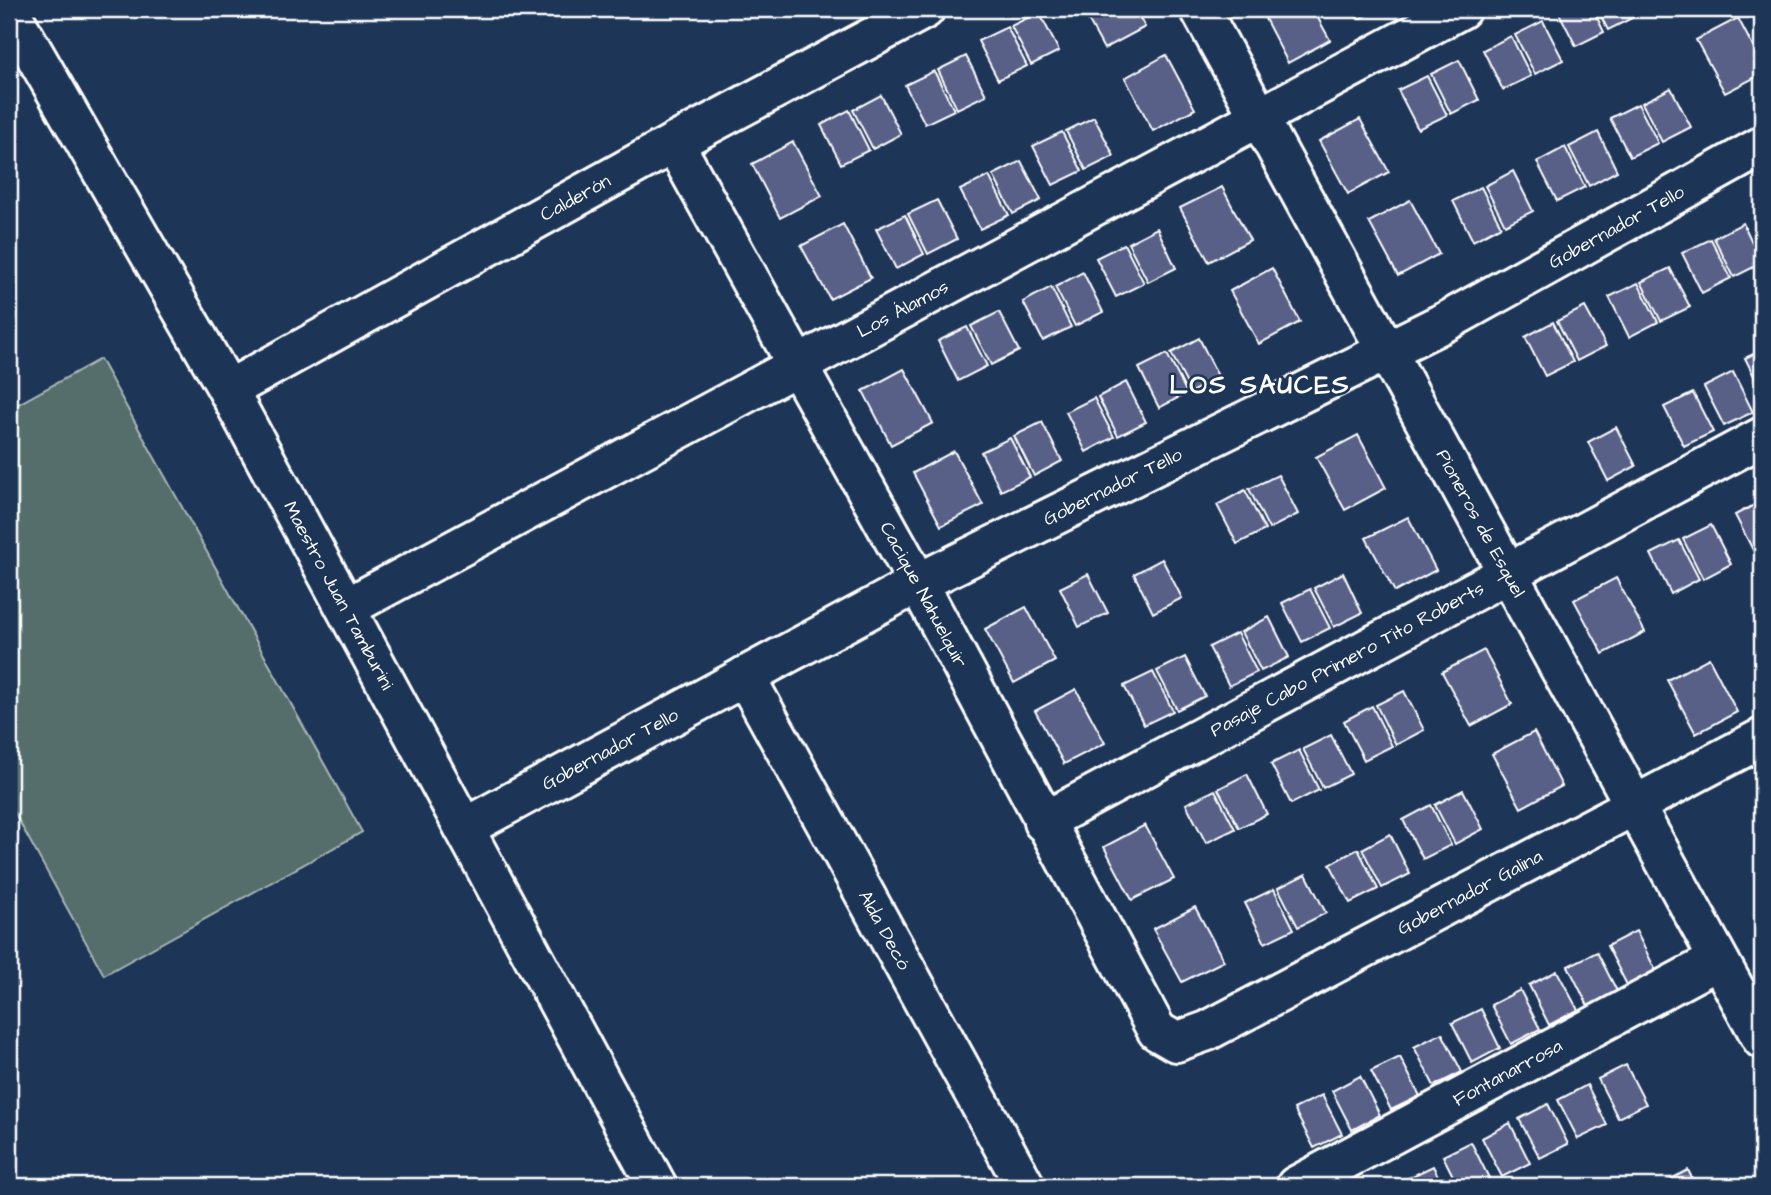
<svg xmlns="http://www.w3.org/2000/svg" width="1771" height="1195" font-family="'Architects Daughter',sans-serif">
<style>
.green{fill:#556e6c;stroke:#aab6b6;stroke-width:2}
.building{fill:#596087;stroke:#fff;stroke-width:2}
.lines{fill:none;stroke-linecap:round;stroke-linejoin:round}
.minor-casing{stroke:#fff;stroke-width:44}
.minor{stroke:#1d3557;stroke-width:38}
.labels{text-anchor:middle;dominant-baseline:central;stroke-width:5;stroke-linejoin:round;paint-order:stroke}
.street-label{font-size:19px;fill:#fff;stroke:#1d3557}
.district-label{font-size:26px;font-weight:bold;letter-spacing:2px;fill:#fff;stroke:#1d3557}
</style>
<rect width="100%" height="100%" fill="#1d3557"/>
<filter id="ink" filterUnits="userSpaceOnUse"><feTurbulence type="fractalNoise" baseFrequency=".0143" numOctaves="2"/><feDisplacementMap in="SourceGraphic" scale="14" xChannelSelector="R" yChannelSelector="G"/><feConvolveMatrix kernelMatrix="1 2 1 2 8 2 1 2 1" color-interpolation-filters="sRGB"/></filter>
<g filter="url(#ink)">
<polygon class="green" points="100,359 362,832 104,975 9,803 9,409"/>
<g class="building">
<polygon points="1082,9 1135,9 1145,27 1104,49"/>
<polygon points="1260,9 1313,9 1330,40 1288,63"/>
<polygon points="1353,9 1379,9 1358,19"/>
<polygon points="1557,9 1593,9 1604,32 1576,46"/>
<polygon points="1597,9 1633,9 1636,16 1608,30"/>
<polygon points="1039,12 1059,51 1031,65 1011,26"/>
<polygon points="1738,18 1762,64 1762,74 1725,93 1696,40"/>
<polygon points="1543,21 1563,60 1535,74 1515,35"/>
<polygon points="1007,27 1027,66 998,80 978,41"/>
<polygon points="1511,36 1531,76 1503,90 1483,50"/>
<polygon points="1166,55 1195,109 1153,131 1125,78"/>
<polygon points="966,56 986,95 957,109 938,70"/>
<polygon points="1459,60 1479,100 1451,114 1431,74"/>
<polygon points="934,71 954,110 925,124 905,85"/>
<polygon points="1427,76 1447,115 1418,129 1398,90"/>
<polygon points="1671,88 1691,127 1662,142 1642,103"/>
<polygon points="881,95 901,134 873,149 853,110"/>
<polygon points="1638,104 1658,143 1630,157 1610,118"/>
<polygon points="849,110 869,150 841,164 821,125"/>
<polygon points="1094,117 1114,156 1086,170 1066,131"/>
<polygon points="1360,119 1389,172 1348,194 1319,141"/>
<polygon points="1062,132 1082,171 1053,185 1033,146"/>
<polygon points="1598,132 1617,171 1589,186 1569,147"/>
<polygon points="793,142 822,196 780,218 752,164"/>
<polygon points="1565,147 1585,187 1557,201 1537,162"/>
<polygon points="1021,161 1041,200 1013,214 993,175"/>
<polygon points="1513,171 1533,211 1505,225 1485,186"/>
<polygon points="989,176 1009,215 980,229 960,190"/>
<polygon points="1222,187 1250,240 1209,262 1180,208"/>
<polygon points="1481,187 1501,226 1473,241 1453,201"/>
<polygon points="937,200 957,239 928,254 908,214"/>
<polygon points="1410,200 1439,254 1398,276 1369,222"/>
<polygon points="905,215 924,254 896,269 876,229"/>
<polygon points="1743,223 1762,263 1734,277 1714,238"/>
<polygon points="843,224 871,278 830,299 801,246"/>
<polygon points="1157,228 1176,268 1148,282 1128,243"/>
<polygon points="1711,239 1731,278 1702,293 1682,253"/>
<polygon points="1124,244 1144,283 1116,297 1096,258"/>
<polygon points="1272,268 1300,322 1259,344 1230,291"/>
<polygon points="1670,268 1690,307 1661,321 1641,282"/>
<polygon points="1083,272 1103,312 1075,326 1055,287"/>
<polygon points="1638,283 1658,322 1629,337 1609,297"/>
<polygon points="1051,287 1071,327 1043,341 1023,302"/>
<polygon points="1585,307 1606,346 1577,361 1557,321"/>
<polygon points="999,312 1019,351 991,365 971,326"/>
<polygon points="1553,322 1573,362 1545,376 1525,337"/>
<polygon points="967,327 987,366 958,381 938,341"/>
<polygon points="1199,338 1219,378 1191,392 1171,353"/>
<polygon points="1762,350 1762,392 1745,358"/>
<polygon points="1167,354 1187,393 1159,408 1139,368"/>
<polygon points="904,369 933,423 891,445 863,391"/>
<polygon points="1733,372 1753,412 1724,426 1704,387"/>
<polygon points="1126,382 1146,422 1118,436 1098,397"/>
<polygon points="1693,393 1713,432 1684,446 1664,407"/>
<polygon points="1094,398 1114,437 1086,452 1066,412"/>
<polygon points="1042,422 1062,461 1034,476 1014,436"/>
<polygon points="1616,427 1636,466 1608,481 1588,442"/>
<polygon points="1358,435 1386,488 1345,510 1316,457"/>
<polygon points="1010,438 1030,477 1001,491 981,452"/>
<polygon points="954,451 983,505 941,526 913,473"/>
<polygon points="1278,475 1298,514 1269,529 1249,489"/>
<polygon points="1245,490 1265,530 1237,544 1217,505"/>
<polygon points="1762,501 1762,551 1755,554 1735,515"/>
<polygon points="1408,517 1436,570 1395,592 1366,538"/>
<polygon points="1711,525 1731,564 1703,579 1683,539"/>
<polygon points="1679,540 1699,579 1671,594 1651,554"/>
<polygon points="1162,559 1182,598 1153,613 1134,574"/>
<polygon points="1343,573 1362,613 1334,627 1314,588"/>
<polygon points="1088,574 1108,613 1079,627 1060,588"/>
<polygon points="1616,578 1645,632 1603,654 1574,600"/>
<polygon points="1310,589 1330,628 1302,642 1282,603"/>
<polygon points="1026,607 1055,661 1014,683 985,629"/>
<polygon points="1269,617 1289,657 1261,671 1241,632"/>
<polygon points="1237,633 1257,672 1229,686 1209,647"/>
<polygon points="1484,650 1512,704 1471,726 1442,672"/>
<polygon points="1185,657 1205,696 1177,710 1157,671"/>
<polygon points="1709,658 1737,712 1696,734 1667,680"/>
<polygon points="1153,672 1173,711 1144,725 1124,686"/>
<polygon points="1076,689 1105,743 1064,764 1035,711"/>
<polygon points="1404,691 1424,730 1396,745 1376,705"/>
<polygon points="1372,706 1392,746 1364,760 1344,721"/>
<polygon points="1534,732 1562,786 1521,808 1492,754"/>
<polygon points="1331,735 1351,774 1323,788 1303,749"/>
<polygon points="1299,750 1319,790 1291,804 1271,764"/>
<polygon points="1247,774 1267,814 1239,828 1218,789"/>
<polygon points="1215,790 1235,829 1206,843 1186,804"/>
<polygon points="1463,790 1483,829 1455,844 1435,805"/>
<polygon points="1431,805 1451,845 1423,859 1403,820"/>
<polygon points="1145,825 1174,879 1132,900 1104,847"/>
<polygon points="1390,834 1410,874 1382,888 1362,849"/>
<polygon points="1358,849 1378,889 1350,903 1330,864"/>
<polygon points="1306,874 1326,913 1298,927 1278,888"/>
<polygon points="1274,889 1294,929 1265,943 1245,903"/>
<polygon points="1195,907 1224,961 1182,982 1153,929"/>
<polygon points="1636,931 1656,971 1627,985 1607,946"/>
<polygon points="1597,952 1617,991 1588,1006 1568,966"/>
<polygon points="1557,971 1578,1010 1549,1025 1529,985"/>
<polygon points="1520,990 1540,1029 1511,1044 1491,1005"/>
<polygon points="1481,1009 1500,1048 1472,1063 1452,1023"/>
<polygon points="1442,1033 1462,1072 1434,1086 1414,1047"/>
<polygon points="1400,1057 1420,1096 1391,1110 1371,1071"/>
<polygon points="1626,1065 1646,1104 1618,1118 1598,1079"/>
<polygon points="1360,1076 1380,1115 1352,1130 1332,1091"/>
<polygon points="1587,1085 1607,1125 1578,1139 1558,1100"/>
<polygon points="1322,1095 1342,1134 1314,1148 1294,1109"/>
<polygon points="1548,1104 1568,1144 1540,1158 1519,1119"/>
<polygon points="1510,1123 1530,1163 1502,1177 1482,1138"/>
<polygon points="1471,1142 1491,1182 1482,1186 1458,1186 1443,1156"/>
<polygon points="1433,1166 1443,1186 1407,1186 1404,1180"/>
<polygon points="1688,1170 1696,1186 1660,1186 1659,1185"/>
</g>
<g class="lines">
<g class="minor-casing">
<g id="minor">
<path id="s1" d="M1200 9 1762 1039"/>
<path id="s2" d="M9 10 228 390 657 1186"/>
<path id="s3" d="M674 143 918 583 1157 1031 1176 1042 1207 1031 1762 738"/>
<path id="s4" d="M228 390 674 143 925 9"/>
<path id="s5" d="M346 608 1461 9"/>
<path id="s6" d="M745 676 1025 1186"/>
<path id="s7" d="M1043 822 1762 437"/>
<path id="s8" d="M464 828 918 583 1447 321 1762 146"/>
<path id="s9" d="M1296 1186 1718 960"/>
</g>
</g>
<use href="#minor" class="minor"/>
</g>
</g>
<g class="labels">
<g class="street-label">
<text stroke="none"><textPath href="#s4" startOffset="397">Calderón</textPath></text>
<text stroke="none"><textPath href="#s8" startOffset="1300">Gobernador Tello</textPath></text>
<text stroke="none"><textPath href="#s5" startOffset="632">Los Álamos</textPath></text>
<text stroke="none"><textPath href="#s8" startOffset="733">Gobernador Tello</textPath></text>
<text stroke="none"><textPath href="#s1" startOffset="586">Pioneros de Esquel</textPath></text>
<text stroke="none"><textPath href="#s2" startOffset="672">Maestro Juan Tamburini</textPath></text>
<text stroke="none"><textPath href="#s3" startOffset="516">Cacique Nahuelquir</textPath></text>
<text stroke="none"><textPath href="#s7" startOffset="345">Pasaje Cabo Primero Tito Roberts</textPath></text>
<text stroke="none"><textPath href="#s8" startOffset="166">Gobernador Tello</textPath></text>
<text stroke="none"><textPath href="#s3" startOffset="1363">Gobernador Galina</textPath></text>
<text stroke="none"><textPath href="#s6" startOffset="290">Alda Decó</textPath></text>
<text stroke="none"><textPath href="#s9" startOffset="240">Fontanarrosa</textPath></text>
</g>
<g class="district-label">
<text x="1260" y="385">LOS SAUCES</text>
</g>
</g>
<rect width="1771" height="1195" fill="none" stroke="#1d3557" stroke-width="35"/>
<rect x="18" y="18" width="1736" height="1160" fill="none" stroke="#fff" stroke-width="2.5" filter="url(#ink)"/>
</svg>
